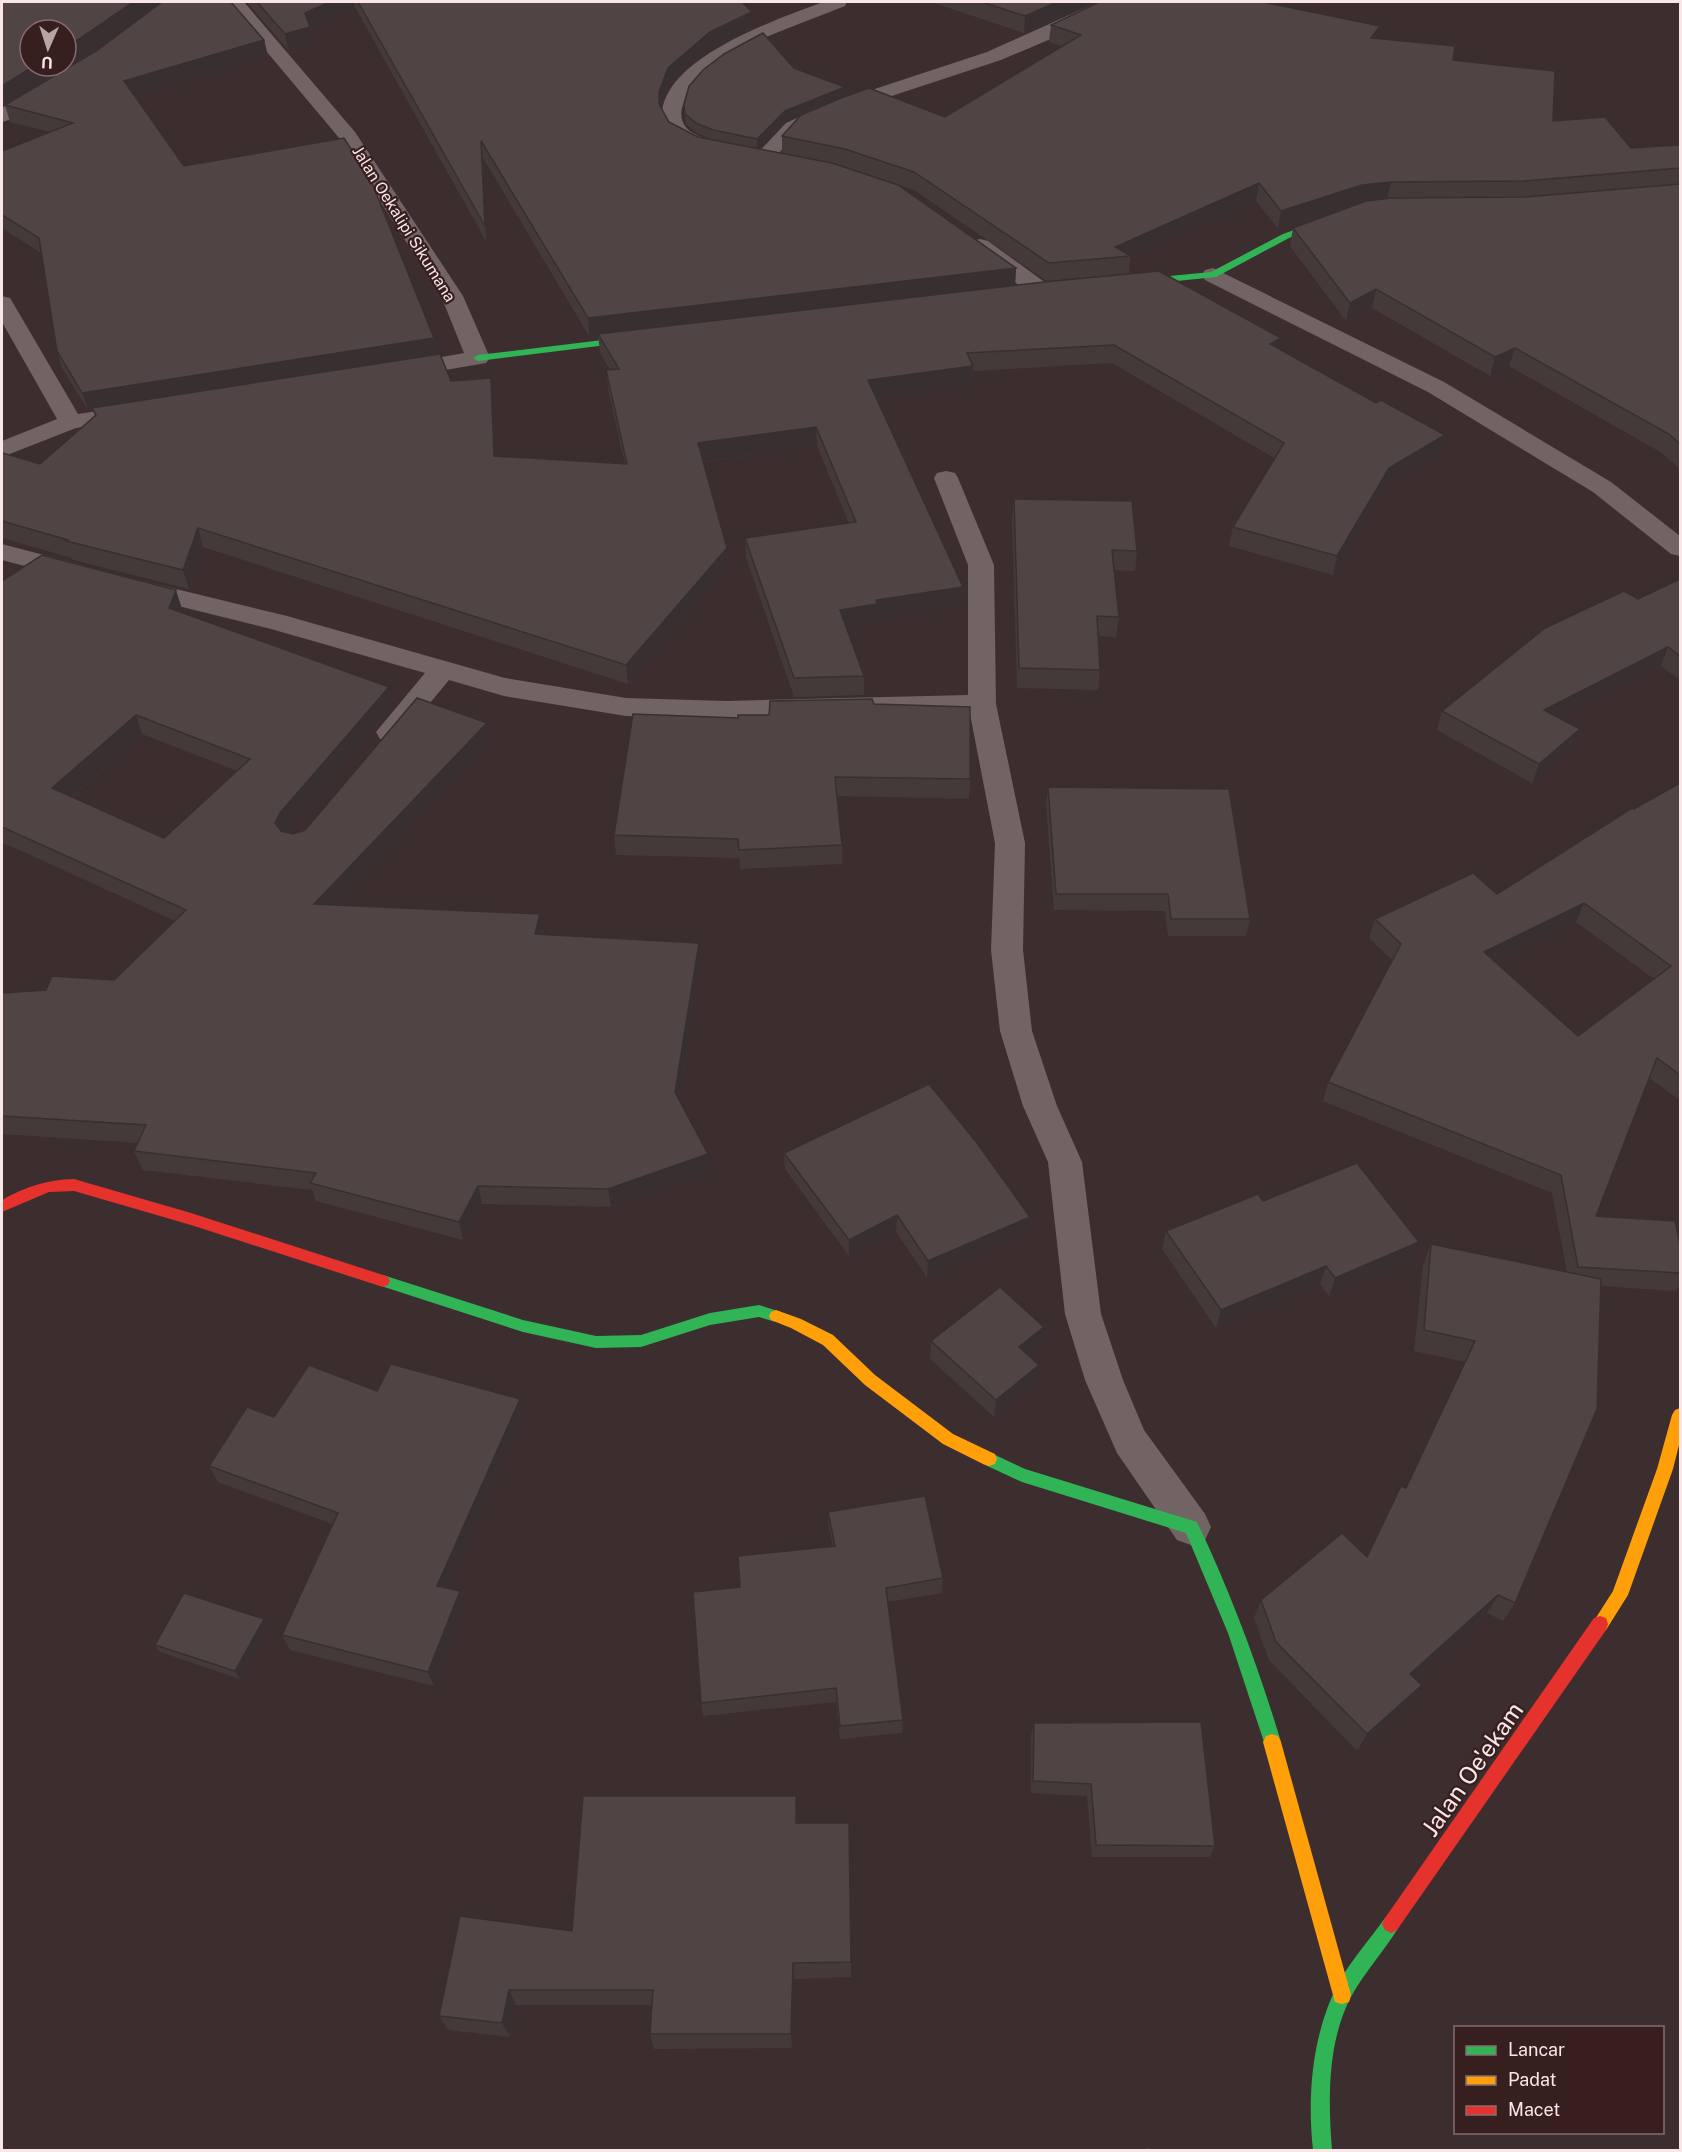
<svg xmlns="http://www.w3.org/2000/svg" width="1682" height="2152" font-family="'Public Sans',sans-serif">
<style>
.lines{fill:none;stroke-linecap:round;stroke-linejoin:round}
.street{fill:#726465;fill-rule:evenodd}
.fast{fill:#30b455;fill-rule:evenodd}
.slow{fill:#ff9f0a;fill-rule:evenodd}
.jam{fill:#e5322d;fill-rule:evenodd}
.wall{fill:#453a3a;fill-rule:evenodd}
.shaded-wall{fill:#383030}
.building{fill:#504444;stroke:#383030;stroke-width:1.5;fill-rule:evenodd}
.labels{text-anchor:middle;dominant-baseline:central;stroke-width:4.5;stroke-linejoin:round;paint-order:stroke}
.far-street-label{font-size:16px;fill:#f8e7e6;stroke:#371e1f}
.near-street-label{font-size:24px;fill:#f8e7e6;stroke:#371e1f}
</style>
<rect width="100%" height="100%" fill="#3c2e2f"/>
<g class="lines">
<g class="street">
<polygon points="225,2 244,2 355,132 463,296 490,358 486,363 399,378 391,376 387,371 391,366 464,353 441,296 340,139"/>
<path d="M823 2H847L845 6C808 21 759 37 726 58 709 69 669 103 685 126 691 135 708 139 717 144L720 148 717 152C703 156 687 146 675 139 668 135 662 124 662 116 662 58 778 19 823 2Z"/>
<polygon points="1098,2 1121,2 1119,6 1060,35 1001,60 840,113 800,131 769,163 762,165 755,163 752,159 786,123 826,105 987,52"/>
<polygon points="46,83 53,85 56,89 53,93 9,120 2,122 2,108 39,85"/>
<polygon points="980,239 988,241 1050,286 1053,291 1050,296 1042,298 1034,296 972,251 969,246 972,241"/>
<polygon points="1213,268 1444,382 1611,482 1680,536 1680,556 1671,554 1593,492 1428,392 1205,280 1202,275 1205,270"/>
<polygon points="2,296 10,298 13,303 78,414 137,405 146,407 149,412 146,417 76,428 2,457 2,441 57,419 2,322"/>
<polygon points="946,471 955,473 958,478 994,565 996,704 1025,843 1023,950 1032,1031 1057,1106 1082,1162 1101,1314 1123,1380 1144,1430 1205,1514 1211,1527 1205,1540 1191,1545 1177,1540 1117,1453 1085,1380 1065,1314 1048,1162 1023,1106 1000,1031 991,950 995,843 970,714 726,719 626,716 504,696 449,680 400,739 390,741 380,739 376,732 425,673 271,629 126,593 122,587 126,581 135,579 287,616 505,678 626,698 726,701 968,695 968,565 934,478 937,473"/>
<polygon points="2,544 86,566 90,572 86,578 77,580 2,560"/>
</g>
<g class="fast">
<polygon points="1335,215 1338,216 1338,220 1289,238 1216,277 1128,286 1123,283 1128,280 1211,272 1283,234"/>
<polygon points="644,335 649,338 647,340 478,361 473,358 478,355"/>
<polygon points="383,1275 523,1320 596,1336 641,1335 710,1313 759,1305 781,1312 783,1316 781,1320 776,1322 759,1317 710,1325 641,1347 596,1348 523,1332 378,1285 376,1281 378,1277"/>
<path d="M989 1452 1025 1469 1197 1522C1231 1593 1258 1666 1281 1742L1278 1748 1272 1750 1266 1748 1228 1633 1186 1533 1022 1482 983 1464 981 1459 983 1454Z"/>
<path d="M1391 1915 1397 1918 1400 1924 1397 1930C1383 1952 1365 1972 1352 1995 1327 2041 1328 2099 1332 2150H1313C1307 2095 1312 2033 1339 1982 1352 1959 1370 1939 1385 1918Z"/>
</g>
<g class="slow">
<polygon points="776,1310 801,1319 833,1335 875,1375 953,1434 995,1454 997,1459 995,1464 989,1466 983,1464 943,1444 865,1385 823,1345 791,1328 771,1320 769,1316 771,1312"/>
<polygon points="1680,1408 1680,1441 1673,1469 1628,1595 1606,1630 1600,1632 1594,1630 1592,1624 1613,1591 1657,1469 1672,1415 1675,1410"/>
<polygon points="1272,1734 1278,1736 1281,1742 1351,1995 1349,2002 1342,2004 1335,2002 1333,1995 1263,1742 1266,1736"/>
</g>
<g class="jam">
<path d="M74 1179 191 1213 383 1275 388 1277 390 1281 388 1285 383 1287 191 1225 74 1191 49 1192 2 1212V1200C27 1186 46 1180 74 1179Z"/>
<polygon points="1600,1616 1606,1618 1608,1624 1606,1630 1397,1930 1391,1933 1385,1930 1382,1924 1385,1918 1594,1618"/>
</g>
</g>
<g class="wall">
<path d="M247 2H742L752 12V28L711 48 670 84 660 107 669 122 698 137 711 139 697 133 686 124 684 104 794 68 845 96 945 117 1062 46 1049 42 1051 25 1099 2H1268H1267L1380 26 1378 39 1453 60 1553 121 1631 148 1680 145V469L1662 453 1509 366 1490 376 1372 308 1346 321 1290 246 1293 228 1363 202 1359 203 1278 229 1256 201 1130 258 1129 274 1047 281 914 190 845 167 838 165 1016 268 1015 285 1279 349 1440 454 1385 486 1333 575 1229 546 1233 527 1274 458 1112 363 973 371 972 384 876 398 963 587 962 606 877 619V623L847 628 864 676V695L794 697 746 557 745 538 849 523 817 446 703 462 727 548 728 567 628 684 203 547 189 589 73 560 72 558 2 538V454L40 464 95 416 93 409 88 410 62 368 57 351 41 253 2 228V151L50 132 10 122 5 105 96 51 264 40 268 56 135 95 184 166 434 338 437 355 451 381 494 397 496 456 625 464 608 389 606 370H610L600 353 598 334 589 336 483 158 487 243 355 7 310 28 313 43 288 50ZM826 104 782 136V153L757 148 785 121Z"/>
<polygon points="931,2 1094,2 1024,33"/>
<polygon points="1014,499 1137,551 1135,571 1114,570 1119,617 1116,637 1098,636 1100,670 1098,690 1017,688 1012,519"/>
<polygon points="1680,579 1680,680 1661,666 1559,718 1580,729 1573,748 1532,783 1437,730 1442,711 1638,599"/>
<path d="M2 581 182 609 181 612 393 707 286 832 293 834 305 830 487 723 490 742 336 905 540 914 543 935 701 962 679 1099 709 1172 611 1207 482 1204 463 1240 316 1201 312 1190 143 1170 134 1151 138 1143 2 1134V993L46 990 114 980 175 921 15 848 2 843ZM142 734 237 771 164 838 72 797Z"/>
<polygon points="874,704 970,779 969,799 837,796 842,845 842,864 740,869 739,858 616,855 614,835 738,718"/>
<path d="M1680 783V1100L1649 1078 1596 1216 1680 1245V1284L1676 1291 1600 1286 1515 1603 1503 1621 1487 1613 1415 1679 1411 1703 1357 1751 1269 1660 1254 1618 1261 1600 1367 1557 1406 1488 1465 1362 1414 1351 1423 1265 1431 1244 1567 1272 1552 1193 1323 1101 1328 1082 1392 960 1369 938 1375 919 1497 894 1634 809ZM1576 922 1654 979 1578 1036 1495 962Z"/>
<polygon points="1048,787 1250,919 1246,936 1168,936 1165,911 1054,910 1046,804"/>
<polygon points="784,1153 1030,1217 1028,1233 927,1277 896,1232 849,1256 785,1169"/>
<polygon points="1263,1201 1412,1260 1329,1296 1320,1284 1216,1328 1162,1249 1166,1231"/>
<polygon points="931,1341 1042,1345 1028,1355 1036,1382 994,1417 930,1359"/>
<polygon points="377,1391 520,1399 524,1415 448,1588 465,1606 434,1686 290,1650 282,1635 332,1524 218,1482 209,1466 274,1417"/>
<polygon points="828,1512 943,1578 942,1593 887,1602 903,1720 902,1733 840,1739 836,1702 703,1716 701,1703 740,1587 833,1547 829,1527"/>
<polygon points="264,1619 269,1627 240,1679 160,1652 155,1645"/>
<polygon points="1034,1723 1215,1846 1210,1857 1092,1857 1087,1796 1031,1793 1031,1736"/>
<polygon points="797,1814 797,1823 851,1962 851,1977 794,1979 792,2048 654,2049 650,2034 652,2005 516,2005 510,2037 448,2030 439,2016 572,1931"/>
</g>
<g class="shaded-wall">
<polygon points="133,2 160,2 84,55 2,106 2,86 34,66 66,66 66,47"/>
<polygon points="330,2 354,2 355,7 310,28 313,43 288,50 285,34 305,13"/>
<polygon points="1057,2 1094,2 1024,33 1025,16"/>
<polygon points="752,12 752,28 711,48 670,84 660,108 659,104 659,92 668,68 710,32"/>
<polygon points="1380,26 1377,43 1371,38"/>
<polygon points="264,40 268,56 129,97 124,81"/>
<polygon points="845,87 845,97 785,121 757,149 757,139 785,111"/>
<polygon points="481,141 483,158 487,243 485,226"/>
<polygon points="1391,182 1387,200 1359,203 1278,229 1281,211 1362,185"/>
<polygon points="1259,183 1256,201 1130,258 1131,256 1115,247"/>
<polygon points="1016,268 1015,285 589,336 588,318"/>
<polygon points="1376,289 1372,308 1346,321 1350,303"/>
<polygon points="434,338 437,355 88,410 82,393"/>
<polygon points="1281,338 1278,356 1270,344"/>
<polygon points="1515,348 1509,366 1490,376 1495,357"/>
<polygon points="973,366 972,384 867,399 868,380"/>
<polygon points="491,378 494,397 497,475 494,456"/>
<polygon points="816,427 817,446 700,462 698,443"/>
<polygon points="1445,435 1440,454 1385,486 1333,575 1337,556 1389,468"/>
<polygon points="198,528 203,547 189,589 183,570"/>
<polygon points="727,548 728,567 628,684 626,665"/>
<polygon points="963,587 962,606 877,619 877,623 840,629 840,610 876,600"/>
<polygon points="176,590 182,609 176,627 169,608"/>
<polygon points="1668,647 1661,666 1537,729 1544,710"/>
<polygon points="389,687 393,707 285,833 281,842 275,823 280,813"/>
<polygon points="136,715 142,734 60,807 52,788"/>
<polygon points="487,723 490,742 319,923 314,904"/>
<polygon points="1580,729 1573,748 1532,783 1539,764"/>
<polygon points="1584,903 1576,922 1477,971 1484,952"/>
<polygon points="540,914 543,933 538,953 535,934"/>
<polygon points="699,943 701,962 677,1110 675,1092"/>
<polygon points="708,1154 709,1172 611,1207 608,1189"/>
<polygon points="478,1186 482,1204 463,1240 459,1222"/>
<polygon points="897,1215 896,1232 849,1256 849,1240"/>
<polygon points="1030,1217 1028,1233 927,1277 928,1261"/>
<polygon points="1419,1242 1412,1260 1329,1296 1335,1278"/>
<polygon points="1326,1266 1320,1284 1216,1328 1221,1310"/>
<polygon points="1044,1327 1042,1345 1017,1365 1019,1347"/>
<polygon points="1039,1365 1036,1382 994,1417 996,1400"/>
<polygon points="520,1399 524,1415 443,1601 437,1586"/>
<polygon points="460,1591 465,1606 434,1686 428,1672"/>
<polygon points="1498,1595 1487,1613 1401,1692 1410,1674"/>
<polygon points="264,1619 269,1627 240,1679 235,1671"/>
<polygon points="1422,1685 1411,1703 1357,1751 1367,1734"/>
<polygon points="793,1963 794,1979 792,2048 791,2034"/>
<polygon points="509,1990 516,2005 510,2037 502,2023"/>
</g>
<g class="building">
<polygon points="2,2 133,2 79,39 66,47 66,30 30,30 30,66 34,66 2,86"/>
<polygon points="162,2 231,2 264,40 124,81 184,166 344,138 370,178 434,338 82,393 57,351 39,238 2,215 2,151 73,123 5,105 96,51"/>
<polygon points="257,2 330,2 305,13 310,27 285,34"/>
<polygon points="358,2 742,2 752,12 710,32 668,68 659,92 659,104 669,122 698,137 832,163 898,185 1016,268 588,318 481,141 485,226"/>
<polygon points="982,2 1057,2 1025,16"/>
<polygon points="1099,2 1263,2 1380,26 1371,38 1455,46 1453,60 1555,71 1553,121 1605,117 1631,148 1680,145 1680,168 1525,181 1391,182 1362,185 1281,211 1259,183 1115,247 1131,256 1049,263 914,172 845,149 782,136 801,115 841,98 869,88 945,117 1081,35 1051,25"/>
<polygon points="763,33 794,68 845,87 785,111 757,139 713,130 696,123 685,114 684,104 689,86 703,70 724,54"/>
<polygon points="1680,184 1680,444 1669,434 1515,348 1495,357 1376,289 1350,303 1293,228 1366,201 1391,198 1525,197"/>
<polygon points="1159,271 1281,338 1270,344 1376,403 1381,400 1445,435 1389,468 1337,556 1233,527 1284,443 1114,345 967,353 973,366 868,380 963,587 876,600 877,604 840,610 864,676 794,678 745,538 856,522 816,427 698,443 727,548 626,665 198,528 183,570 66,541 68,540 2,521 2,454 3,453 40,464 96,415 92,408 440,354 451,381 491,378 494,456 627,464 606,370 619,369 598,334 1044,282"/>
<polygon points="1014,499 1132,501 1137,551 1112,550 1119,617 1097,616 1100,670 1019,668"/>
<path d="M42 555 176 590 169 608 389 687 280 813 275 823 281 831 293 834 305 830 417 698 487 723 314 904 540 914 535 934 699 943 675 1092 708 1154 608 1189 478 1186 459 1222 310 1183 316 1173 134 1151 146 1125 2 1116V993L46 990 52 976 114 980 186 910 2 827V581ZM136 715 250 759 164 838 52 788Z"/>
<polygon points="1680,579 1680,656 1668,647 1544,710 1580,729 1539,764 1442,711 1545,628 1624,591 1638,599"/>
<polygon points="872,699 874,704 970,707 970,779 835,777 842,845 739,850 738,839 614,835 633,714 738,718 738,715 769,715 770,701"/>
<path d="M1680 783V1075L1657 1058 1596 1216 1675 1221 1680 1245V1273L1578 1267 1561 1175 1328 1082 1401 944 1375 919 1473 873 1497 894 1632 808 1634 809ZM1584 903 1671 966 1578 1036 1484 952Z"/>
<polygon points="1048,787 1229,789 1250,919 1171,919 1168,894 1056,894"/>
<polygon points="929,1084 977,1143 1030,1217 928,1261 897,1215 849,1240 784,1153"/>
<polygon points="1357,1163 1419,1242 1335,1278 1326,1266 1221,1310 1166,1231 1258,1194 1263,1201"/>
<polygon points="1431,1244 1601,1279 1597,1409 1515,1603 1498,1595 1410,1674 1422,1685 1367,1734 1276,1642 1261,1600 1342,1533 1367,1557 1401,1486 1406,1488 1475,1341 1424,1330"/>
<polygon points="1000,1287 1044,1327 1019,1347 1039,1365 996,1400 931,1341"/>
<polygon points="391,1364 520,1399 437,1586 460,1591 428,1672 282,1635 338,1513 209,1466 247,1407 274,1417 309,1365 377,1391"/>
<polygon points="925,1496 943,1578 886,1588 903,1720 840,1726 836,1688 701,1703 693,1592 740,1587 738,1556 835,1546 828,1512"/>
<polygon points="184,1593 264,1619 235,1671 155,1645"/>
<polygon points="1201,1722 1215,1846 1096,1845 1091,1784 1033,1781 1034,1723"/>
<polygon points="583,1796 796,1796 796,1823 849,1823 851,1962 793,1963 791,2034 650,2034 653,1990 509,1990 502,2023 439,2016 460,1916 572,1931"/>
<polygon points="1151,2147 1152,2151 1129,2151"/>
</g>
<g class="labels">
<g class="far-street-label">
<text transform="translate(404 224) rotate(58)">Jalan Oekalipi Sikumana</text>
</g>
<g class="near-street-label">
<text transform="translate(1472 1769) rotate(-55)">Jalan Oe'ekam</text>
</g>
</g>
<rect width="1682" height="2152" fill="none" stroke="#f8e7e6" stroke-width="6"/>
<rect x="1454" y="2026" width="210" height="108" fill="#371e1f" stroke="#846e6f" stroke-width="1.5"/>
<rect x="1466" y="2046" width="30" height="9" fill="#30b455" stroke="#846e6f" stroke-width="1.5"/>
<text x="1508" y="2056" font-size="18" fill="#f8e7e6">Lancar</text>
<rect x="1466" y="2076" width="30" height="9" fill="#ff9f0a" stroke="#846e6f" stroke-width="1.5"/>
<text x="1508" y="2086" font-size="18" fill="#f8e7e6">Padat</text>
<rect x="1466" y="2106" width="30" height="9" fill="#e5322d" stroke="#846e6f" stroke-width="1.5"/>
<text x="1508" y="2116" font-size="18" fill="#f8e7e6">Macet</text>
<g transform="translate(48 48) rotate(183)"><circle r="28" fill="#371e1f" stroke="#846e6f" stroke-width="1.5"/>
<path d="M0-4.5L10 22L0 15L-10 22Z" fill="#b6a6a6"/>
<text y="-9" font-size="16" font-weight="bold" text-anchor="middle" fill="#f8e7e6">U</text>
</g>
</svg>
